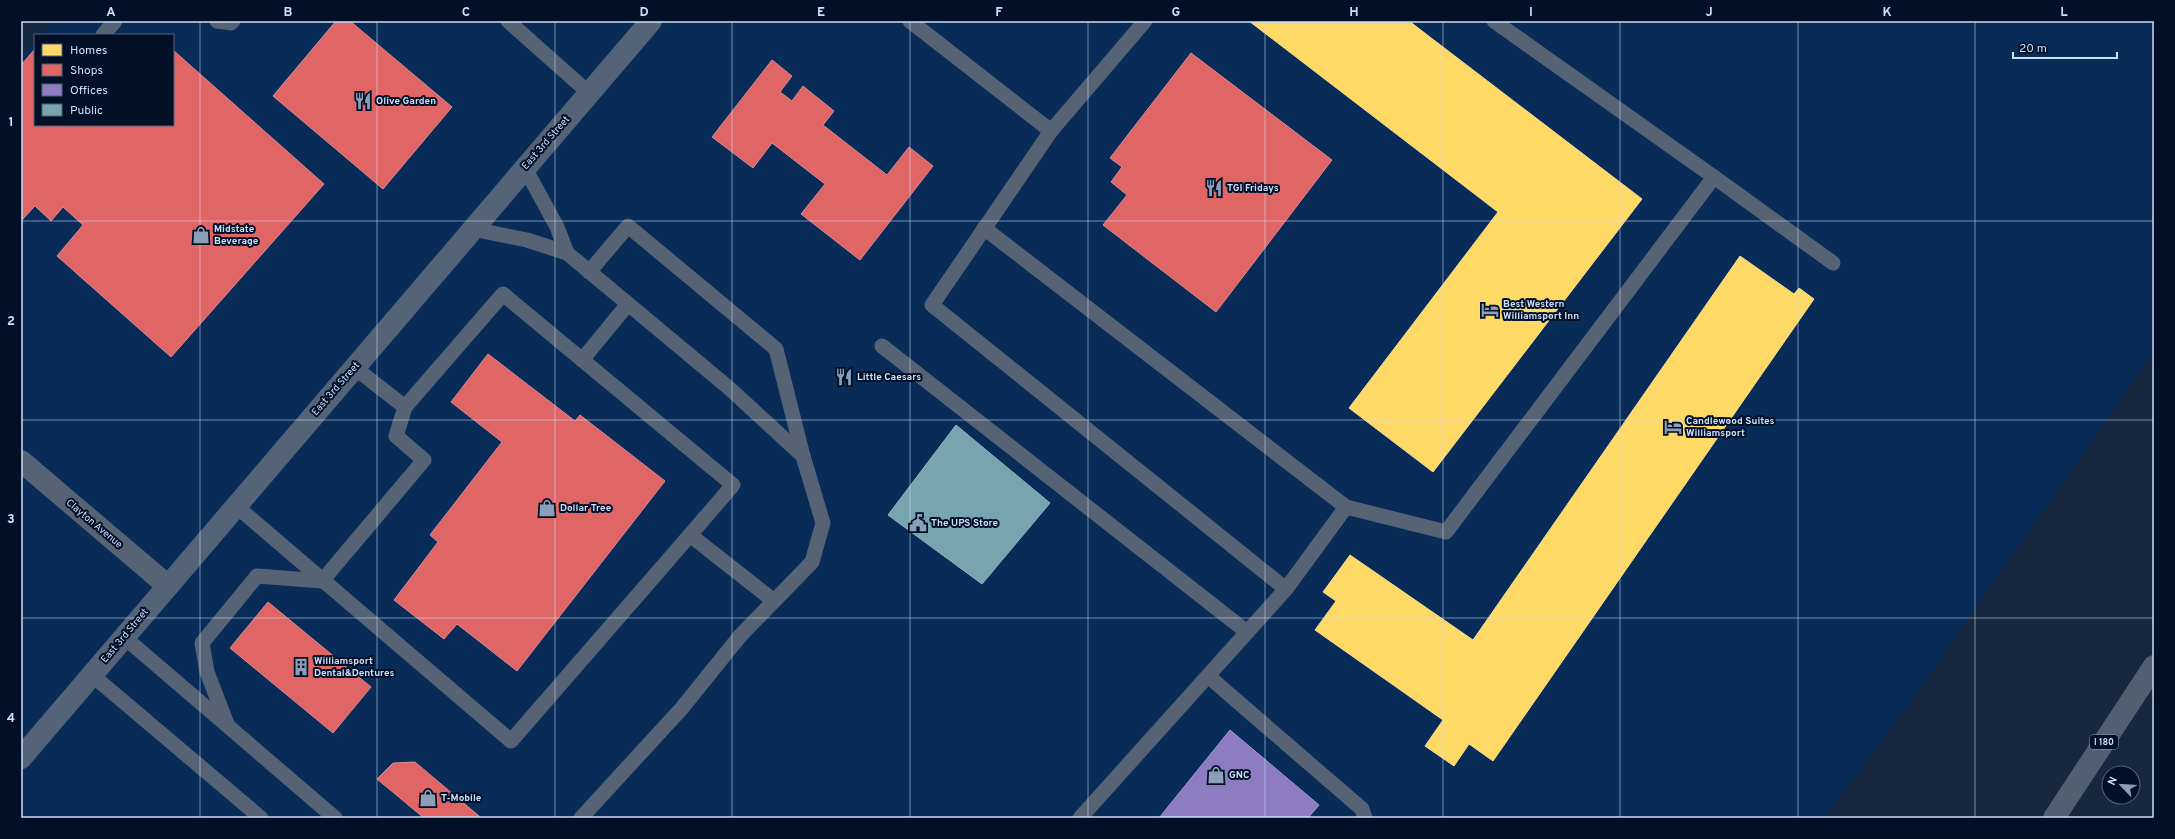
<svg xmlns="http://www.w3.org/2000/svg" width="2175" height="839" font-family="Overpass,sans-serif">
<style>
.built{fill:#082b58}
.homes{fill:#ffd966;stroke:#f0db93}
.shops{fill:#e06666;stroke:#da8a93}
.offices{fill:#8e7cc3;stroke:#a19ad4}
.public{fill:#76a5af;stroke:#90b6c6}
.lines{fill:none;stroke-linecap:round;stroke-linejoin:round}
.lane{stroke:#566375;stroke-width:15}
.street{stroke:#566375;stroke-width:22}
.primary{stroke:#536479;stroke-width:22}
.highway{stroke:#515f72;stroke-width:22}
.grid{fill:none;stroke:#ccdffb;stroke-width:1;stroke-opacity:0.55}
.labels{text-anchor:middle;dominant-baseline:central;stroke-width:4;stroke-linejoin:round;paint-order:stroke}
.shield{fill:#010f27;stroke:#8fa1bb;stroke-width:1}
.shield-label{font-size:9px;font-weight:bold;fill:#ccdffb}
.poi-label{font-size:10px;font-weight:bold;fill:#ccdffb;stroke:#010f27;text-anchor:start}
.street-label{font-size:10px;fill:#ccdffb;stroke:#010f27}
.neatline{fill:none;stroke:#ccdffb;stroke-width:1.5}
.grid-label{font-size:13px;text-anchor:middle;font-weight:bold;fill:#ccdffb}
</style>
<rect width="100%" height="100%" fill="#16283f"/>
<polygon class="built" points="52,21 2154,21 2154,352 1889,732 1824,818 21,818 21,56 35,40 35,125 173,125 173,35 39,35"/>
<g class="homes">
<polygon points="1249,21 1409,21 1642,199 1433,472 1349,408 1498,212"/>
<polygon points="1740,256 1794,294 1799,288 1814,299 1493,761 1469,744 1454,766 1425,746 1443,720 1315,630 1336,601 1323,592 1350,555 1473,640"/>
</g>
<g class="shops">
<polygon points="336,21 350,21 452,107 383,189 273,96"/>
<polygon points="35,49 35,125 173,125 173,50 324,184 171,357 57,256 83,225 63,207 51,221 35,206 21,221 21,65"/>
<polygon points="1191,53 1332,160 1216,312 1103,225 1127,195 1111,182 1122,167 1110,158"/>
<polygon points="772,60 792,76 780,92 792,101 803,86 834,111 823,125 887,175 909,147 933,166 860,260 801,214 825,184 772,143 753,168 712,137"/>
<polygon points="488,354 575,421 580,415 665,481 517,671 457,624 444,639 394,600 438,542 430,535 502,442 451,402"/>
<polygon points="268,602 371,687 333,733 230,648"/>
<polygon points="415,762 479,816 477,818 424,818 377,779 393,763"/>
</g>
<polygon class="offices" points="1230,730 1319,805 1308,818 1159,818"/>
<polygon class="public" points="956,425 1050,503 982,584 888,515"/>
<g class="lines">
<g class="lane">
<polyline points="217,21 231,23 233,21"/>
<polyline points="508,21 589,93"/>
<polyline points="910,21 1051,131 932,305 1286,589 1080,818"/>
<polyline points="103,35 115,21"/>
<polyline points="1051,131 1145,21"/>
<polyline points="525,168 557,227 567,253"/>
<polyline points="1714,177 1833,263"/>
<polyline points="984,228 1346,507 1446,532 1714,177 1494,21"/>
<polyline points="473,229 527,240 567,253 729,388 803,456 823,523 812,562 740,636 682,708 581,818"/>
<polyline points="589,272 628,226 776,349 803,456"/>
<polyline points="882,346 1247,632"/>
<polyline points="582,360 628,304"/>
<polyline points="405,407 503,294 733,485 690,535"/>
<polyline points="236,506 511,741 690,535 774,601"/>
<polyline points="322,581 424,460 396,436 405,407 355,368"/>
<polyline points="1286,589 1346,507"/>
<polyline points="124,637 335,818"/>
<polyline points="92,675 261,818"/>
<polyline points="1208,676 1362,809 1365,818"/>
<polyline points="227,724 207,672 202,643 257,576 322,581"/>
</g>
<polyline class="street" points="21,461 168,586"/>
<polyline class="primary" points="21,758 651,21"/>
<polyline class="highway" points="2054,818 2154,666"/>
</g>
<path class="grid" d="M200 21V818M377 21V818M555 21V818M732 21V818M910 21V818M1088 21V818M1265 21V818M1443 21V818M1620 21V818M1798 21V818M1975 21V818M21 221H2154M21 420H2154M21 618H2154"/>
<defs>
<g id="restaurant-bare" transform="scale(1.38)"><path d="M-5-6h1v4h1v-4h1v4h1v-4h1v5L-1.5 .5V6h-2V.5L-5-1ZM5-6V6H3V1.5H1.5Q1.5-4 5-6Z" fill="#8c9fb9" stroke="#010f27" stroke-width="2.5" paint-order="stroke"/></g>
<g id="shop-bare" transform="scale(1.38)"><path d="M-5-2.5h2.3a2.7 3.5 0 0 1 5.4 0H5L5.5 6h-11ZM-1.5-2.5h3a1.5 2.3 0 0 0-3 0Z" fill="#8c9fb9" stroke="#010f27" stroke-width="2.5" paint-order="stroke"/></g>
<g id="hotel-bare" transform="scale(1.38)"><path d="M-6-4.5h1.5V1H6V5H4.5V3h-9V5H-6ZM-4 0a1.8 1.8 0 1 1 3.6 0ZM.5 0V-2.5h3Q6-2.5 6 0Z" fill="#8c9fb9" stroke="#010f27" stroke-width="2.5" paint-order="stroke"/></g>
<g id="civic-bare" transform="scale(1.38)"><path d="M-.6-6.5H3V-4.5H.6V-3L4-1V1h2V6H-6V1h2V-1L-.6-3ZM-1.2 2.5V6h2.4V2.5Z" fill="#8c9fb9" stroke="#010f27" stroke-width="2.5" paint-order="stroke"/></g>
<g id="building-bare" transform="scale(1.38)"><path d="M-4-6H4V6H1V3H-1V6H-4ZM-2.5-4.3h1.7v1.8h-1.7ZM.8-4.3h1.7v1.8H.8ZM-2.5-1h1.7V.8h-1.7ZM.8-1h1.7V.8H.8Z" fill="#8c9fb9" stroke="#010f27" stroke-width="2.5" paint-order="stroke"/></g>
</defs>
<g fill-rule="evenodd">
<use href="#restaurant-bare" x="363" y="101"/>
<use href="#restaurant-bare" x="1214" y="188"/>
<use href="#shop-bare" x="201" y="235"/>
<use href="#hotel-bare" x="1490" y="310"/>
<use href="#restaurant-bare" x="844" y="377"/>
<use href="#hotel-bare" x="1673" y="427"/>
<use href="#shop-bare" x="547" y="508"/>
<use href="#civic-bare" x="918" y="523"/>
<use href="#building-bare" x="301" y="667"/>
<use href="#shop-bare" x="1216" y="775"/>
<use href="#shop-bare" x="428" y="798"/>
</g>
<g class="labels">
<rect class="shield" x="2090" y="735" width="28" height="14" rx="3"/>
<g class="shield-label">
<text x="2104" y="742">I 180</text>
</g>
<g class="poi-label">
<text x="376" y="101">Olive Garden</text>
<text x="1227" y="188">TGI Fridays</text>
<text x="214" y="229">Midstate<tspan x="214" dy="12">Beverage</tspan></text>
<text x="1503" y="304">Best Western<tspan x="1503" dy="12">Williamsport Inn</tspan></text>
<text x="857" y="377">Little Caesars</text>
<text x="1686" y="421">Candlewood Suites<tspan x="1686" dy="12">Williamsport</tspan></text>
<text x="560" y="508">Dollar Tree</text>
<text x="931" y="523">The UPS Store</text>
<text x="314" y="661">Williamsport<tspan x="314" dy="12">Dental&amp;Dentures</tspan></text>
<text x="1229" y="775">GNC</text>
<text x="441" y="798">T-Mobile</text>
</g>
<g class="street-label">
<text transform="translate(546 143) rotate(-49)">East 3rd Street</text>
<text transform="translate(336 389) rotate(-49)">East 3rd Street</text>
<text transform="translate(94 524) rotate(40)">Clayton Avenue</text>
<text transform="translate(125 636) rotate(-50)">East 3rd Street</text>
</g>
</g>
<rect width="2175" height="839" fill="none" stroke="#010f27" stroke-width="44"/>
<rect x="34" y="34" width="140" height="92" fill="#010f27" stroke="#52627c"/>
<rect x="42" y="44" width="20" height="12" fill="#ffd966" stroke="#52627c"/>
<text x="70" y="54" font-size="12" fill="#ccdffb">Homes</text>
<rect x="42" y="64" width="20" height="12" fill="#e06666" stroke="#52627c"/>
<text x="70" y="74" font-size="12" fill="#ccdffb">Shops</text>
<rect x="42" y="84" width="20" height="12" fill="#8e7cc3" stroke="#52627c"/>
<text x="70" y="94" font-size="12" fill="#ccdffb">Offices</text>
<rect x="42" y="104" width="20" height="12" fill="#76a5af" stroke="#52627c"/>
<text x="70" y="114" font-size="12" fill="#ccdffb">Public</text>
<g transform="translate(2121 785) rotate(295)"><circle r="19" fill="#010f27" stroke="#52627c"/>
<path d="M0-3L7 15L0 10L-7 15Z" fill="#8c9fb9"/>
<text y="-6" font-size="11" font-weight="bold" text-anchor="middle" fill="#ccdffb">N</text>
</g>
<path d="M2013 52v6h104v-6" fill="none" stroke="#ccdffb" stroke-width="2"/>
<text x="2019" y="52" font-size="12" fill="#ccdffb" stroke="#010f27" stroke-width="3" paint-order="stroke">20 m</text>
<rect x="22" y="22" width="2131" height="795" class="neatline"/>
<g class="grid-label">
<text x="111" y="16">A</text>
<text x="288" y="16">B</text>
<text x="466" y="16">C</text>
<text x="644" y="16">D</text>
<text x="821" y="16">E</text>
<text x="999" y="16">F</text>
<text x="1176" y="16">G</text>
<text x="1354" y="16">H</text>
<text x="1531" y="16">I</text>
<text x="1709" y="16">J</text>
<text x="1887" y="16">K</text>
<text x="2064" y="16">L</text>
<text x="11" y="126">1</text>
<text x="11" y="325">2</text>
<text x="11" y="523">3</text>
<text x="11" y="722">4</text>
</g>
</svg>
